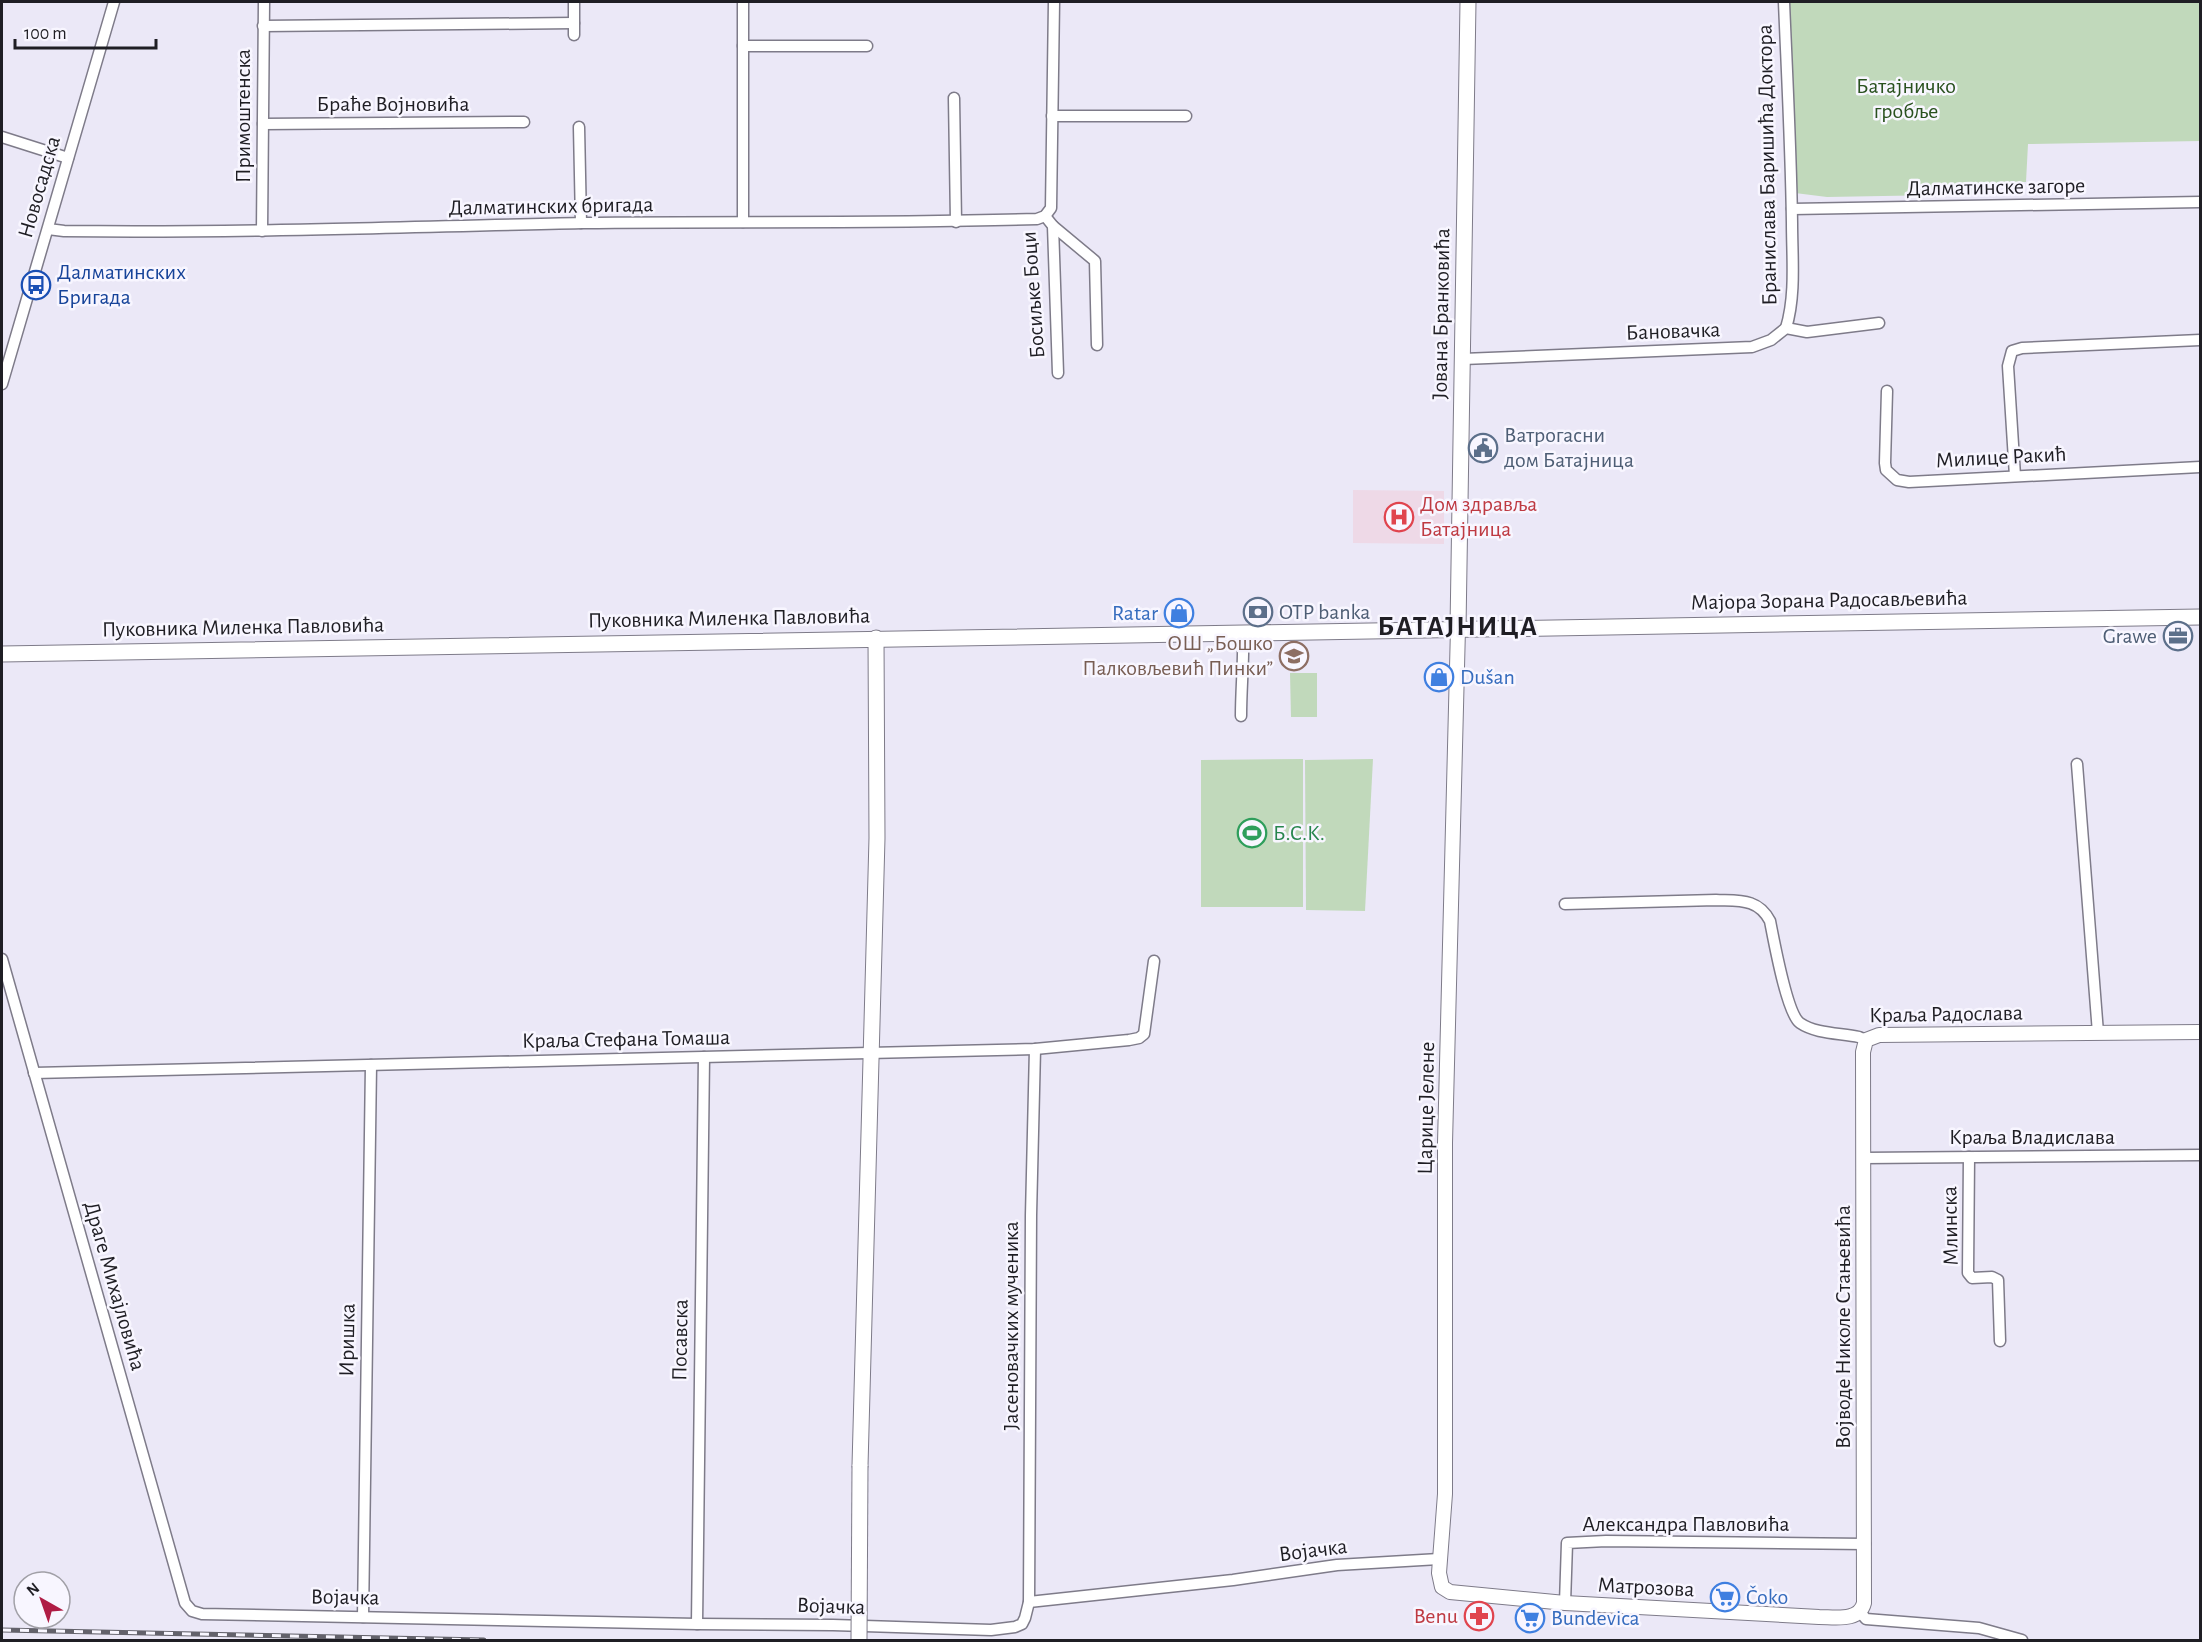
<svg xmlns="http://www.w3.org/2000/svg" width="2202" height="1642" font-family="'Alegreya Sans',sans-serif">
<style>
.medical{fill:#eed9e7}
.green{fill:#c1d9bb}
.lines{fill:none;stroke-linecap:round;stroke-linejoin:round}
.minor-casing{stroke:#7e7b89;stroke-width:13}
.tertiary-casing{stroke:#7e7b89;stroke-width:16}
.secondary-casing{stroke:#7e7b89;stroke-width:17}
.minor{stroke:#fff;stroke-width:10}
.tertiary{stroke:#fff;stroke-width:14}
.secondary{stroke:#fff;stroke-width:15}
.rail-casing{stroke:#63626b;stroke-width:5}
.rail{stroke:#f8f6ff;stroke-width:3;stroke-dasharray:9;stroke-linecap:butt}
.secondary-bridge-casing{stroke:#7e7b89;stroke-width:17;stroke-linecap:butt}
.secondary-bridge{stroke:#fff;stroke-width:15}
.labels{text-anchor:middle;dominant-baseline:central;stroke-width:5;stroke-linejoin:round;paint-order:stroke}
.park-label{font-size:22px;fill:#29511e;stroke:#f8f6ff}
.street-label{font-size:22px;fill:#1f1e24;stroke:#f8f6ff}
.transit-label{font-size:22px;fill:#164399;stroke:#f8f6ff;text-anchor:start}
.service-label{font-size:22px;fill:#4e5e75;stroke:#f8f6ff;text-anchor:start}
.health-label{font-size:22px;fill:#be3a42;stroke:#f8f6ff;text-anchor:start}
.shop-label{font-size:22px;fill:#366cbe;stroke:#f8f6ff;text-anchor:start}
.education-label{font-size:22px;fill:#785e54;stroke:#f8f6ff;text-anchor:end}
.leisure-label{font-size:22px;fill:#27864d;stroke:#f8f6ff;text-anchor:start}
.district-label{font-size:28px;font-weight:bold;letter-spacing:1.5px;fill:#1f1e24;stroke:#f8f6ff}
</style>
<rect width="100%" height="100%" fill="#ebe8f7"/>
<polygon class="medical" points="1353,490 1444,491 1444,544 1353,543"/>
<g class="green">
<polygon points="1789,2 2200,2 2200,141 2028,144 2026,182 2000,182 1995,194 1827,197 1795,193"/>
<polygon points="1290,673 1317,673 1317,717 1291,717"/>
<polygon points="1303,759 1303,907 1201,907 1201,760"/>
<polygon points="1373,759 1365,911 1306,910 1305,760"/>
</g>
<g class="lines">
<g class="minor-casing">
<g id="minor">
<polyline points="574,2 574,35"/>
<path d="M1784 2C1787 75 1791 149 1792 223 1792 257 1796 295 1786 328"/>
<polyline points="263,26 574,23"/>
<polyline points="743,46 867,46"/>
<polyline points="954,98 956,222"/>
<polyline points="1052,116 1186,116"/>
<polyline points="263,124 524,122"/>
<polyline points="579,127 581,223"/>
<polyline points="2,137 68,158"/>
<polyline points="1792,209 2200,202"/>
<polyline points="1045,216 1053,226 1058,373"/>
<polyline points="743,222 743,2"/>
<polyline points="1053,226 1095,261 1097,345"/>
<path d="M48 229 64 231C237 233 410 227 582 223 734 221 885 224 1037 219L1045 216 1051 208 1054 2"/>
<polyline points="262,231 264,2"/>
<polyline points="1463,359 1752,347 1771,340 1786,328 1807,332 1879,323"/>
<polyline points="2,384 114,2"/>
<polyline points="1887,391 1885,463 1886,470 1897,480 1909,482 2200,467"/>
<polyline points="2015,476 2008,366 2012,351 2022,348 2200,340"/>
<path d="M1241 716C1241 688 1244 660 1243 632"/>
<polyline points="2077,764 2098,1033"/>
<path d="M1565 904 1716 900C1739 901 1758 898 1770 921 1774 941 1787 1014 1800 1023 1816 1034 1841 1033 1859 1037L1866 1040"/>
<polyline points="2,959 185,1603 192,1611 202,1614 697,1624 833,1625 991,1630 1015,1627 1022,1624 1025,1618 1029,1602 1031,1215 1035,1049"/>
<polyline points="34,1073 1035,1049 1129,1040 1139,1038 1144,1034 1154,961"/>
<polyline points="1969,1157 1968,1273 1972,1278 1992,1277 1998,1280 2000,1341"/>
<polyline points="1864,1158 2200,1155"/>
<polyline points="1029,1602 1233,1580 1337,1565 1439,1559"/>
<polyline points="1565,1603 1567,1543 1606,1541 1865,1544"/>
<polyline points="1860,1612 1866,1619 1979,1628 2022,1640"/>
<polyline points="363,1617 371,1065"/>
<polyline points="697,1624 704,1057"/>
</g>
</g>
<g class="tertiary-casing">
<path id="tertiary" d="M1458 628 1445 1143V1494L1439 1573 1442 1587 1450 1592 1565 1603 1819 1617C1835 1617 1859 1622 1864 1603L1863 1052 1866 1040 1879 1035 2200 1032"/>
</g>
<g class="secondary-casing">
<g id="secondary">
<polyline points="1458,628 1468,2"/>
<polyline points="2,654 2200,617"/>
<polyline points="860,1466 877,838 876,638"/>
</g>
</g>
<use href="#minor" class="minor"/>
<use href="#tertiary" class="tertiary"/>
<use href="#secondary" class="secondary"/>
<g class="rail-casing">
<polyline id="rail" points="2,1630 484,1640"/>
</g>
<use href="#rail" class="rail"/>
<g class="secondary-bridge-casing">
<polyline id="secondary-bridge" points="859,1640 860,1466"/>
</g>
<use href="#secondary-bridge" class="secondary-bridge"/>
</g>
<defs>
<g id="bus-ring" transform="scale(1.5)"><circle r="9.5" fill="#f8f6ff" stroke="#1a4fb4" stroke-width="1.5"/><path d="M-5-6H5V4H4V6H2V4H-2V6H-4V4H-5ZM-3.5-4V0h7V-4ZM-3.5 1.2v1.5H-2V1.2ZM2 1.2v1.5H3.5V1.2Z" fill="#1a4fb4"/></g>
<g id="civic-ring" transform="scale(1.5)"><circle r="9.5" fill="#f8f6ff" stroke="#5c6f8a" stroke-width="1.5"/><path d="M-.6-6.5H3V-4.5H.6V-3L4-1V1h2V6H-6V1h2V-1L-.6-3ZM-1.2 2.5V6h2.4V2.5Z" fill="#5c6f8a"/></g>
<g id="hospital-ring" transform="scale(1.5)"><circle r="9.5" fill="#f8f6ff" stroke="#e0444e" stroke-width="1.5"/><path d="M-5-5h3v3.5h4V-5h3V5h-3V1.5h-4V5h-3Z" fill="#e0444e"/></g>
<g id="bank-ring" transform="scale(1.5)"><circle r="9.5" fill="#f8f6ff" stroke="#5c6f8a" stroke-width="1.5"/><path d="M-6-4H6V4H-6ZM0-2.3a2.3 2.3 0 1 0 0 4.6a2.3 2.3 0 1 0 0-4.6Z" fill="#5c6f8a"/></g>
<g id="shop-ring" transform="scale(1.5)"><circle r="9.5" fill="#f8f6ff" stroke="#3f7fe0" stroke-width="1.5"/><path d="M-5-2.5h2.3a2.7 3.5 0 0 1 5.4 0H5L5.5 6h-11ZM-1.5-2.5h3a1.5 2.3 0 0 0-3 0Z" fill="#3f7fe0"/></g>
<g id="office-ring" transform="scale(1.5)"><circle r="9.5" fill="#f8f6ff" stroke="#5c6f8a" stroke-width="1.5"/><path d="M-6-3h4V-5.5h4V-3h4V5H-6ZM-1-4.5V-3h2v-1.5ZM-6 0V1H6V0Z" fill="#5c6f8a"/></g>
<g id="school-ring" transform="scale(1.5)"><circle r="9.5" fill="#f8f6ff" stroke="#8d6e63" stroke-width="1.5"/><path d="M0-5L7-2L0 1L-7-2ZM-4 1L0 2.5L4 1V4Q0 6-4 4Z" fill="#8d6e63"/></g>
<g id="stadium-ring" transform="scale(1.5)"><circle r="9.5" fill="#f8f6ff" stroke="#2e9e5b" stroke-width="1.5"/><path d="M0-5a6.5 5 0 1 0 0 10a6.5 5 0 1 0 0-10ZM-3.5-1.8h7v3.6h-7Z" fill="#2e9e5b"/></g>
<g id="supermarket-ring" transform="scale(1.5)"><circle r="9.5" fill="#f8f6ff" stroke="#3f7fe0" stroke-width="1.5"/><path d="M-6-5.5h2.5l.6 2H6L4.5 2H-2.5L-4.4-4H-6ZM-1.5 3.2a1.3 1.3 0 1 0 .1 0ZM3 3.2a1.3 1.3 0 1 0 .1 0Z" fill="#3f7fe0"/></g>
<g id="pharmacy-ring" transform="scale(1.5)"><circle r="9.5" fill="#f8f6ff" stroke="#e0444e" stroke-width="1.5"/><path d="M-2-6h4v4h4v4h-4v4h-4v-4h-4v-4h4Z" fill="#e0444e"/></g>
</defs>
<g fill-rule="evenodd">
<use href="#bus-ring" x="36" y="285"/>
<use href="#civic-ring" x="1483" y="448"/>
<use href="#hospital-ring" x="1399" y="517"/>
<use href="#bank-ring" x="1258" y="612"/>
<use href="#shop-ring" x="1179" y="613"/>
<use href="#office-ring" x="2178" y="636"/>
<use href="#school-ring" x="1294" y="656"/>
<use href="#shop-ring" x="1439" y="677"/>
<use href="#stadium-ring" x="1252" y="833"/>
<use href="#supermarket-ring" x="1725" y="1597"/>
<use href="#pharmacy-ring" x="1479" y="1616"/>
<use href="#supermarket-ring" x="1530" y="1618"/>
</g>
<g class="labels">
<g class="park-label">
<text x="1906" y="86">Батајничко<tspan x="1906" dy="25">гробље</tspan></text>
</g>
<g class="street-label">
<text x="393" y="104">Браће Војновића</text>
<text transform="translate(243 116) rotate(-90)">Примоштенска</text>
<text transform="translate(1767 165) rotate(-91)">Бранислава Баришића Доктора</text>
<text transform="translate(39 187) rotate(-74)">Новосадска</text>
<text transform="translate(1996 187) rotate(-1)">Далматинске загоре</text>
<text transform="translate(551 206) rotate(-1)">Далматинских бригада</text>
<text transform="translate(1033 295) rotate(-94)">Босиљке Боци</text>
<text transform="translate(1441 314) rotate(-89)">Јована Бранковића</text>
<text transform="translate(1673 331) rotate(-2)">Бановачка</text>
<text transform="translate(2001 457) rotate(-3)">Милице Ракић</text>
<text transform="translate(1829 600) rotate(-1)">Мајора Зорана Радосављевића</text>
<text transform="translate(729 618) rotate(-1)">Пуковника Миленка Павловића</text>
<text transform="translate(243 627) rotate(-1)">Пуковника Миленка Павловића</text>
<text transform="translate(1946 1014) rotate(-1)">Краља Радослава</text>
<text transform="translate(626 1039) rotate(-1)">Краља Стефана Томаша</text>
<text transform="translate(1426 1108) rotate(-89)">Царице Јелене</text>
<text x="2032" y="1137">Краља Владислава</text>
<text transform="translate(1950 1226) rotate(-91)">Млинска</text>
<text transform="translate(115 1286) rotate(74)">Драге Михајловића</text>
<text transform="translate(1011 1326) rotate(-90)">Јасеновачких мученика</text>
<text transform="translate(1843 1327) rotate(-90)">Војводе Николе Стањевића</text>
<text transform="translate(347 1340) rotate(-89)">Иришка</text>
<text transform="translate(680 1340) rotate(-89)">Посавска</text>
<text x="1686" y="1524">Александра Павловића</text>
<text transform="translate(1313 1550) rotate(-7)">Војачка</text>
<text transform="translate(1646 1587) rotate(3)">Матрозова</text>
<text transform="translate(345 1597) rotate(1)">Војачка</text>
<text transform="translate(831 1606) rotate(2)">Војачка</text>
</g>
<g class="transit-label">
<text x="57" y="272">Далматинских<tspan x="57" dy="25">Бригада</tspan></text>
</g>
<g class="service-label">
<text x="1504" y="435">Ватрогасни<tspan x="1504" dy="25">дом Батајница</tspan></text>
<text x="1279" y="612">OTP banka</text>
<text x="2157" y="636" text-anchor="end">Grawe</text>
</g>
<g class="health-label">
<text x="1420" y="504">Дом здравља<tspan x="1420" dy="25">Батајница</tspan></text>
<text x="1458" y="1616" text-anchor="end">Benu</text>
</g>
<g class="shop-label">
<text x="1158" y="613" text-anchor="end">Ratar</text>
<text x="1460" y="677">Dušan</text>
<text x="1746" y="1597">Čoko</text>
<text x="1551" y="1618">Bundevica</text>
</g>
<g class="education-label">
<text x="1273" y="643">ОШ „Бошко<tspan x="1273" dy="25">Палковљевић Пинки”</tspan></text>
</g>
<g class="leisure-label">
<text x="1273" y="833">Б.С.К.</text>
</g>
<g class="district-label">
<text x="1458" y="627">БАТАЈНИЦА</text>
</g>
</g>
<rect width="2202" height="1642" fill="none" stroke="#1f1e24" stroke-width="6"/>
<g transform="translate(42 1600) rotate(320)"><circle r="28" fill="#f8f6ff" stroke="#a1a0a7" stroke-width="1.5"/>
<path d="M0-4.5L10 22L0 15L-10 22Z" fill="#af1c45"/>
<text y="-9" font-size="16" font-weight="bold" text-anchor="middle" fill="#1f1e24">N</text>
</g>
<path d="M15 39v9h141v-9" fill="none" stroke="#1f1e24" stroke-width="3"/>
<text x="24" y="39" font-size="18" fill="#1f1e24" stroke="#f8f6ff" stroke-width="4.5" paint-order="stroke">100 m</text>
</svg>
